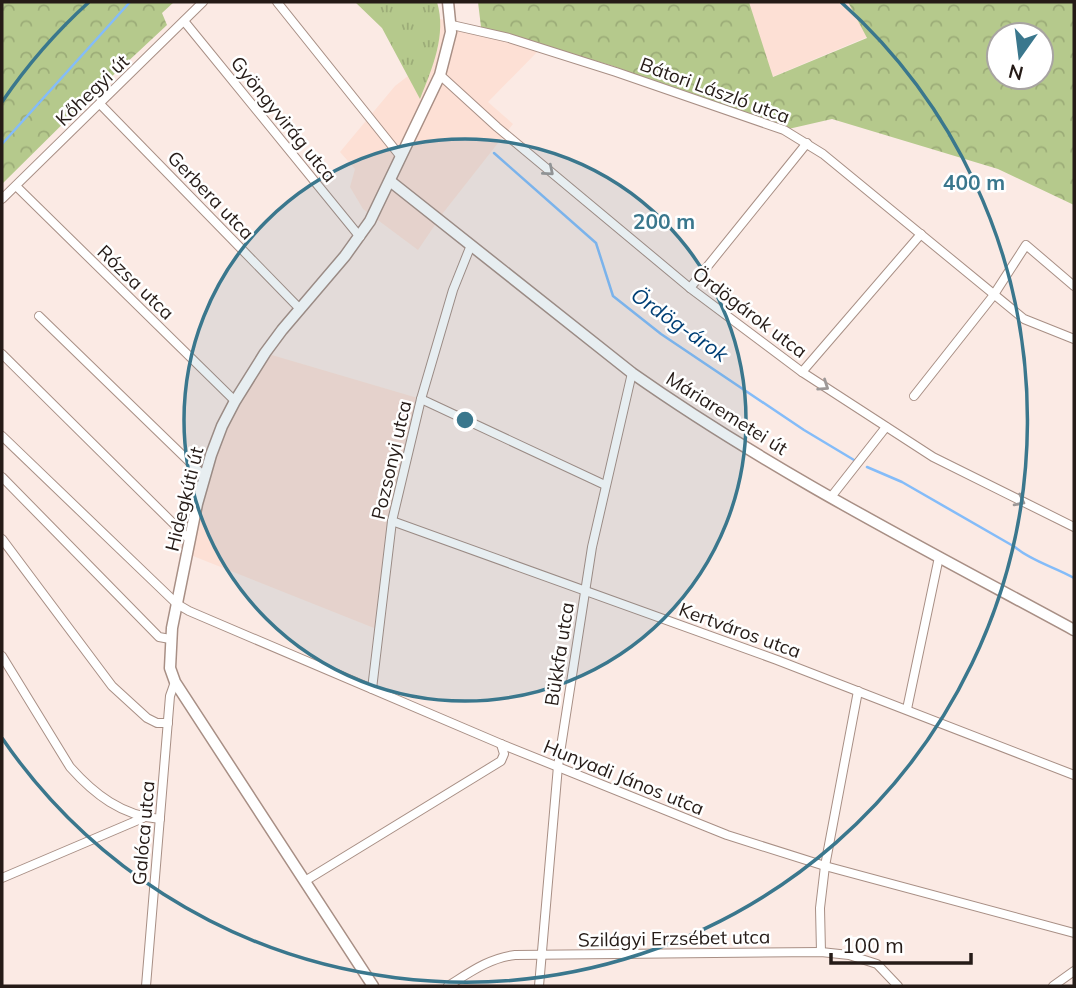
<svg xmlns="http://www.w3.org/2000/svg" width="1076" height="988" font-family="Mulish,sans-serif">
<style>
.built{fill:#fde0d5}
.forest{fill:url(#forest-crowns);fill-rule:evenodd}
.park{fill:url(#park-tufts)}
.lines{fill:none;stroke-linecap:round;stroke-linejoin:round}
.stream{stroke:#84bcf9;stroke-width:2.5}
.street-casing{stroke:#a88f85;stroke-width:10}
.secondary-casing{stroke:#a88f85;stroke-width:13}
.street{stroke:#fff;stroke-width:8}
.secondary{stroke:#fff;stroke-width:10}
.oneway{stroke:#9d9897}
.ring{fill:none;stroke:#3a778d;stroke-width:3.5}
.labels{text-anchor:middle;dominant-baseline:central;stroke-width:5;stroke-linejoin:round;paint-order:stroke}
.street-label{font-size:19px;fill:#251b17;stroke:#fff}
.water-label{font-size:21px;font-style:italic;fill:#003f75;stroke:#fff}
.centre{fill:#3a778d;stroke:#fff;stroke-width:3.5}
.ring-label{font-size:21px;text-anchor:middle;font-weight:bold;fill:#3a778d;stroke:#fff;stroke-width:5;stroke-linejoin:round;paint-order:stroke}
</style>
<defs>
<pattern id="forest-crowns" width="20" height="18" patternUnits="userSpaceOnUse" patternTransform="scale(1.75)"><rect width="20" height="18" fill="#b5c98c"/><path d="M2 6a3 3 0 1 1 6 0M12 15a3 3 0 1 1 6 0" fill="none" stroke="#9cac78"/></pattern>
<pattern id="park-tufts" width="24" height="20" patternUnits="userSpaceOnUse" patternTransform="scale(1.75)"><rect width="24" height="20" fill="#b5c98c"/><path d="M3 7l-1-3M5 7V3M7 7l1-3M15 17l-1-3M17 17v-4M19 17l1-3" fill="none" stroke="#9cac78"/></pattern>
</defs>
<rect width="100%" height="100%" fill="#fbeae4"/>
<g class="built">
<polygon points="749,2 848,2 867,37 772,77"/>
<polygon points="440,19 507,34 544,45 488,102 513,124 443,213 418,250 363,209 350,187 355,169 340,152 395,86 408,76 420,98 438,47"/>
<polygon points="265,353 421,399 392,521 379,630 188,554 211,455"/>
</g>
<g class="forest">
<polygon points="2,2 174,2 162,13 167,25 93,94 2,184"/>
<path d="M478 2H749L773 77 867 38 848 2H1074V205L998 169 832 119 784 130 613 66 481 27ZM999 35H1041V77H999Z"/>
</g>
<path class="park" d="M355 2H437C447 35 432 69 420 99L382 28Z"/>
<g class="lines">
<g class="stream">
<polyline points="2,144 130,2"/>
<polyline points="494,153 596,243 613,296 661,334 804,430 854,460"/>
<path d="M867 467 902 482 1015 547C1031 561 1055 567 1074 578"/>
</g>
<g class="street-casing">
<g id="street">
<polyline points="277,2 401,157"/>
<polyline points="184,21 360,237"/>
<polyline points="452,25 509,38 616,72 784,130 823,154 1024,319 1074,339"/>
<polyline points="440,75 497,127 690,288 802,372 933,457 1074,527"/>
<polyline points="100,104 300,309"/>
<polyline points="16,186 235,401"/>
<polyline points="2,199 203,2"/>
<polyline points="690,288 807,143"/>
<polyline points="39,316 204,476"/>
<polyline points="2,354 190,540"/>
<polyline points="802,372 921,234"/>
<polyline points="914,396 993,296 1026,245 1074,286"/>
<polyline points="421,399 605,485"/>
<polyline points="2,436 177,604 189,611 501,744 727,835 825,866 1074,933"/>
<polyline points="2,477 159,637 170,639"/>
<polyline points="831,497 886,427"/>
<polyline points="392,521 777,660 1074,775"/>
<polyline points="2,539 112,686 147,718 157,723 168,723"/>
<path d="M2 656 70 767C94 794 122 816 160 819"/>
<polyline points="372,689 392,521 421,399 453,290 471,245"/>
<polyline points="907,709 939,557"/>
<polyline points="2,878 143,818"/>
<polyline points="305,881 501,761 504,754 501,744"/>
<polyline points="821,952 820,908 825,866 858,691"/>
<polyline points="146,986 170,696 175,682"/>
<path d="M448 986C469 973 489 958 515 955L821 952 849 955 877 964 898 986"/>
<polyline points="539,986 558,766 592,547 632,373"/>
<polyline points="1053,986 1074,971"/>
</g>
</g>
<g class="secondary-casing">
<g id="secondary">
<path d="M390 181 632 373C771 471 925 549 1074 630"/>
<polyline points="373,986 175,682 170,668 172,628 197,504 211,455 222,426 235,401 265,353 282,330 345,256 370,221 440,75 451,32 448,2"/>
</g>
</g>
<use href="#street" class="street"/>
<use href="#secondary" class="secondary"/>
</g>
<defs><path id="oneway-chevron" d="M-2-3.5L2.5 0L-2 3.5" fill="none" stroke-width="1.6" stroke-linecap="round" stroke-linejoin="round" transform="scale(1.75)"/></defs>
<g class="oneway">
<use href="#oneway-chevron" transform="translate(549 171) rotate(40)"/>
<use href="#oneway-chevron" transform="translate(824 386) rotate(34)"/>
<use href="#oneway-chevron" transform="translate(1020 501) rotate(27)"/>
</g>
<circle cx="465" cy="420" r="281" fill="#3a778d" fill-opacity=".12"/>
<g class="ring">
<circle cx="465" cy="420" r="281"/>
<path d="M2 102A562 562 0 0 1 89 2M841 2A562 562 0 1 1 2 738"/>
</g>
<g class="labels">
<g class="street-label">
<text transform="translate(92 90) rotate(-44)">Kőhegyi út</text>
<text transform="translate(715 90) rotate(20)">Bátori László utca</text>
<text transform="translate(284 119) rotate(51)">Gyöngyvirág utca</text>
<text transform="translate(211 195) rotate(46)">Gerbera utca</text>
<text transform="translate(136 282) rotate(44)">Rózsa utca</text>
<text transform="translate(750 312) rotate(37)">Ördögárok utca</text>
<text transform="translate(727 413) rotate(32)">Máriaremetei út</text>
<text transform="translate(391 460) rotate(-77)">Pozsonyi utca</text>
<text transform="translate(184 499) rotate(-76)">Hidegkúti út</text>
<text transform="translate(740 630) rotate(20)">Kertváros utca</text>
<text transform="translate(559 654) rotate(-81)">Bükkfa utca</text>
<text transform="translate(624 777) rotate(22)">Hunyadi János utca</text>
<text transform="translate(143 833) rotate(-85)">Galóca utca</text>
<text transform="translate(674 938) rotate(-1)">Szilágyi Erzsébet utca</text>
</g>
<g class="water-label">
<text transform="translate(680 324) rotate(35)">Ördög-árok</text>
</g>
</g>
<circle cx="465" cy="420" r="10" class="centre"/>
<g class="ring-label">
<text x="974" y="190">400 m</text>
<text x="664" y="229">200 m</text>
</g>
<rect width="1076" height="988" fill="none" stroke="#251b17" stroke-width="7"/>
<g transform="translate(1020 56) rotate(194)"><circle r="33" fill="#ffffff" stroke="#a8a4a2" stroke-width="2"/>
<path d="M0-5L12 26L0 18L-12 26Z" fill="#3a778d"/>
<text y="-10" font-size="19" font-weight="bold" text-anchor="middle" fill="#251b17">N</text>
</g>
<path d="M831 953v10h140v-10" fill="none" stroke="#251b17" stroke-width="3.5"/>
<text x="842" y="953" font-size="21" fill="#251b17" stroke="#ffffff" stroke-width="5" paint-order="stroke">100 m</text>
</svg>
